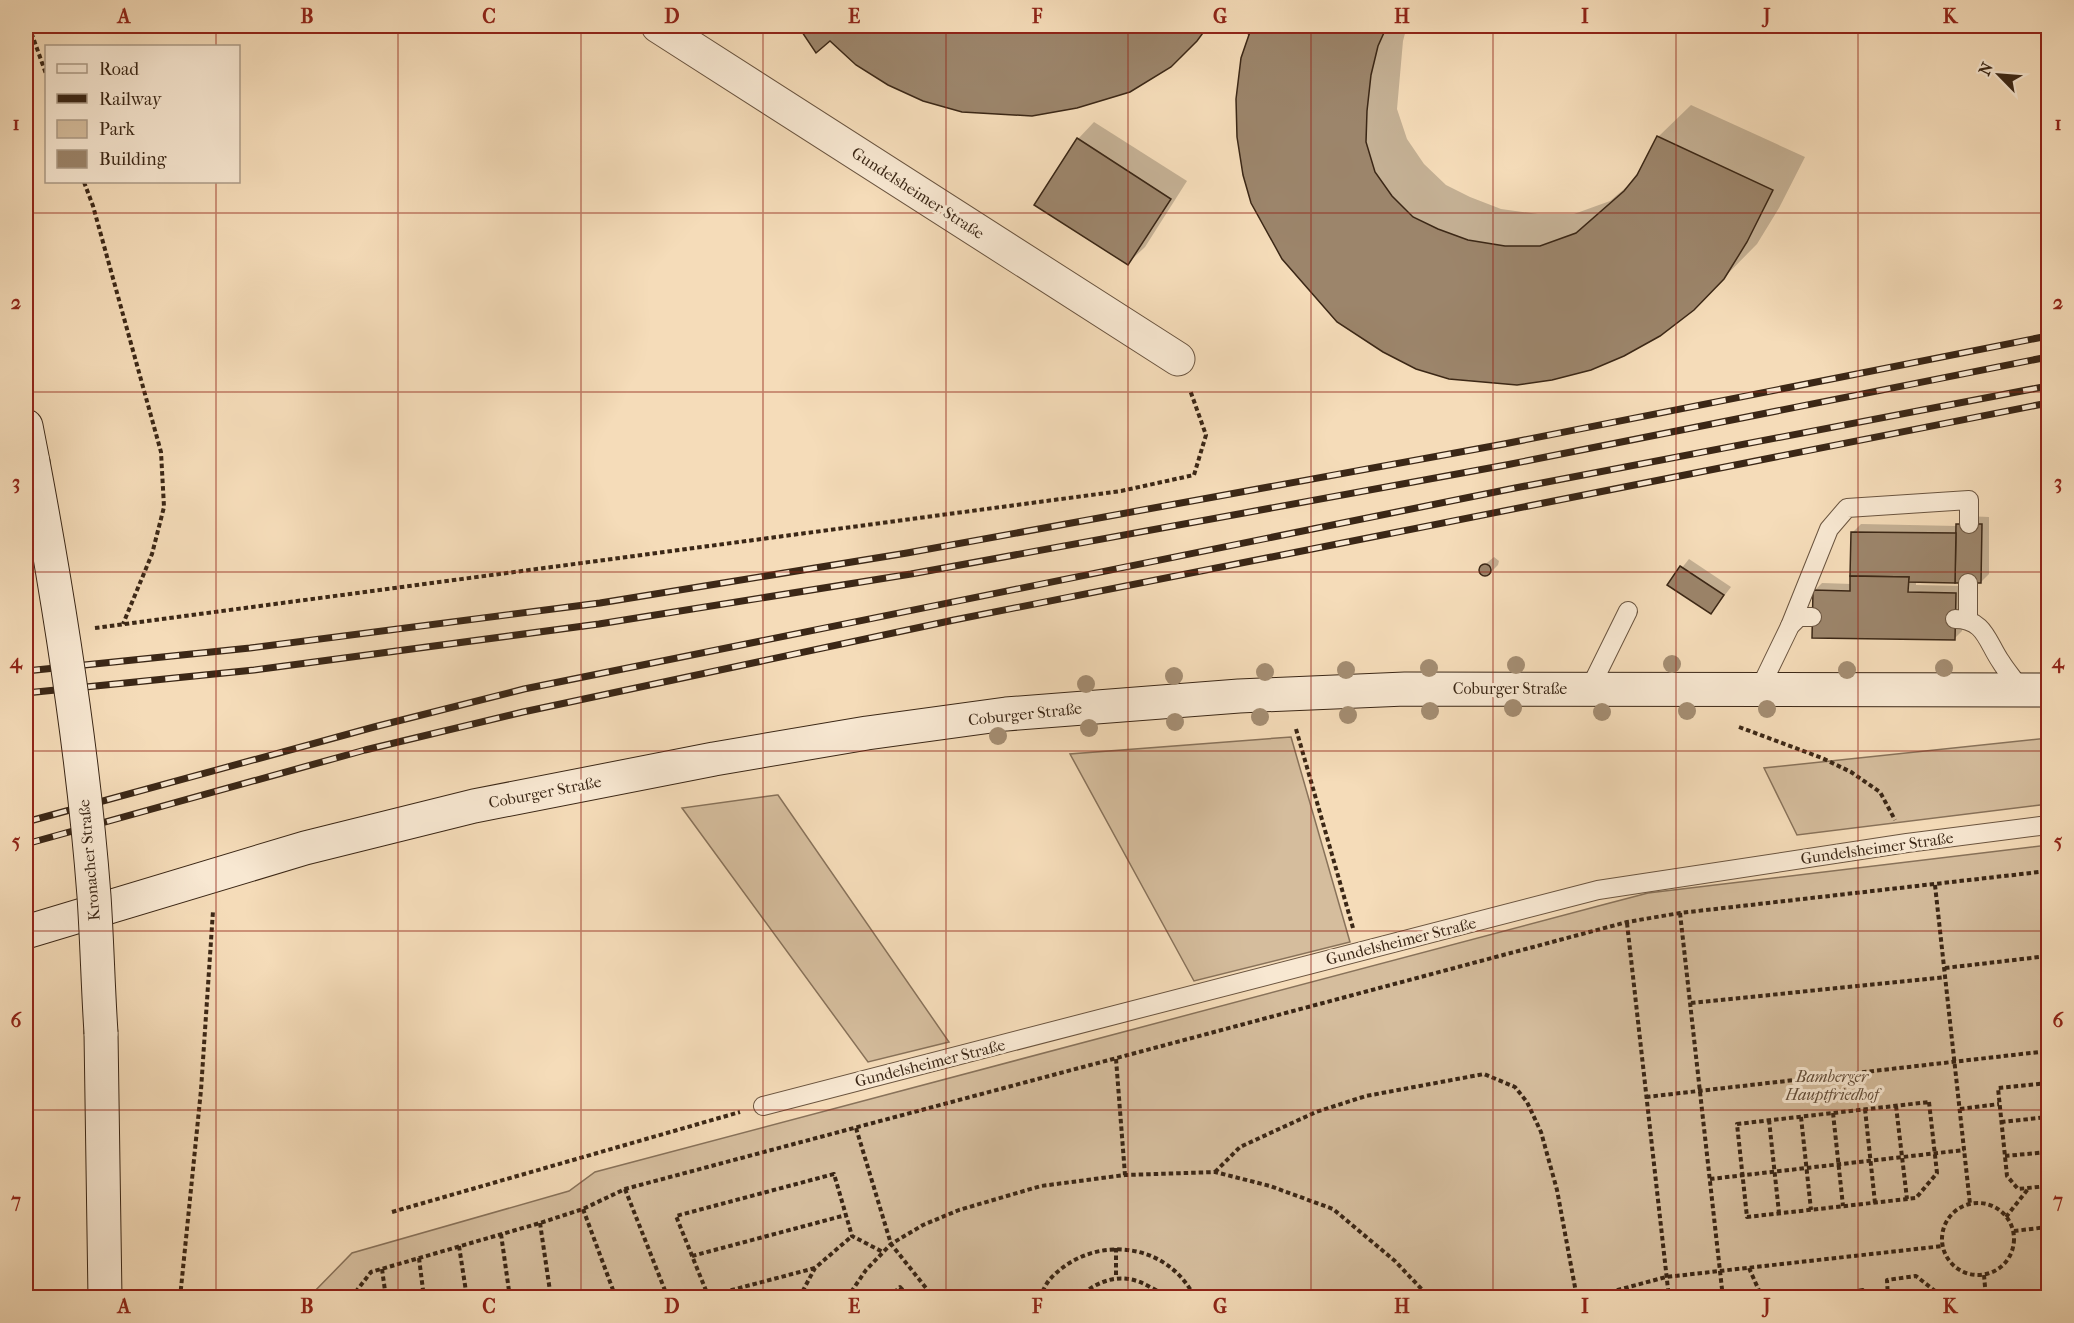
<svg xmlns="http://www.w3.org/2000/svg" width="2074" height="1323" font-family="'IM FELL French Canon',serif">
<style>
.green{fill:#d5bd9d;stroke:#88725a;stroke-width:1.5}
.shadow{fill:#0003}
.building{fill:#9c856b;stroke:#3b2716;stroke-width:1.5}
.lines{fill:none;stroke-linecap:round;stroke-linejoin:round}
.lane-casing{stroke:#6a543f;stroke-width:20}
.street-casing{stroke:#6a543f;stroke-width:35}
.secondary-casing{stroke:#3b2716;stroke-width:35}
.path{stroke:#3b2716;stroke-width:4;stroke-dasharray:4.5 3;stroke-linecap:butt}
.lane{stroke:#f8e8d2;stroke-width:18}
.street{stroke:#f8e8d2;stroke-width:33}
.secondary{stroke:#f8e8d2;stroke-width:33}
.rail-casing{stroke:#3b2716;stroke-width:7}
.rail{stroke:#f8e8d2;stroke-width:4.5;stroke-dasharray:14;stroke-linecap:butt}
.secondary-bridge-casing{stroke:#3b2716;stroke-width:35;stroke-linecap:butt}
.secondary-bridge{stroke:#f8e8d2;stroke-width:33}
.tree{fill:#a48d72}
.grid{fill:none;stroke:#8f2418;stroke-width:1.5;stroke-opacity:0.55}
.labels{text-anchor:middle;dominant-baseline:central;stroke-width:6;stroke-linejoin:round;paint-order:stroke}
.street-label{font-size:16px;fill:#3b2716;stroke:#f8e8d2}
.park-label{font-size:16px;font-style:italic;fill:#624c38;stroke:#f8e8d2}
.neatline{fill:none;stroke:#8f2418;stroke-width:2}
.grid-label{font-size:20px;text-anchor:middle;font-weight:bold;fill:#8f2418}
</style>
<rect width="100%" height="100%" fill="#f5dcb9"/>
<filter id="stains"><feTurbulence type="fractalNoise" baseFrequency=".00333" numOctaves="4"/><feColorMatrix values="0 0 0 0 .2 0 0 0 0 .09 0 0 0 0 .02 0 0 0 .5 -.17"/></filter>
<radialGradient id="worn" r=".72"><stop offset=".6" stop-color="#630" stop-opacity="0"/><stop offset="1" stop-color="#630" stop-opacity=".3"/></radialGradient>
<g class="green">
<polygon points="1291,737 1350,942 1194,981 1070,754"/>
<polygon points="2048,738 2048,804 1797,835 1764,768"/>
<polygon points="777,795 778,795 949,1042 868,1062 682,808"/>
<polygon points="2048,845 2048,1297 309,1297 352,1253 569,1191 595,1172 1606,904 1648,893"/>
</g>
<g class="shadow">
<polygon points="800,26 1210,26 1170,66 830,39 817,50"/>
<polygon points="1234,26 1407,26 1403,41 1397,109 1407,139 1424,164 1446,185 1470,197 1501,209 1538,214 1574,214 1610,201 1637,178 1658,137 1691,105 1805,157 1779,208 1757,244 1693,309 1338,321 1283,258 1254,27 1249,32"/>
<polygon points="1094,122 1187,181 1145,247 1128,263 1078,139"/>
<polygon points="1966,516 1989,517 1989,574 1981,582 1916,580 1916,585 1963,586 1962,631 1954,639 1814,591 1822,583 1852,584 1853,532 1861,524 1957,526"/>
<polygon points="1494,557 1499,561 1498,565 1490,573 1482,574 1481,571 1482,567"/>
<polygon points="1689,559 1731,587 1711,613 1669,584"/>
</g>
<g class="building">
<polygon points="798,26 1208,26 1197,41 1171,67 1130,92 1077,108 1032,116 962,112 923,101 888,85 856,65 830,41 816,53"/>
<polygon points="1230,26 1252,26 1249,34"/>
<polygon points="1252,26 1387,26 1378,46 1371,75 1367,111 1366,142 1375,172 1392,196 1413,217 1438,229 1468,240 1505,246 1540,246 1576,233 1624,191 1637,175 1657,136 1773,190 1747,242 1724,279 1694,310 1660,336 1624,356 1591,370 1552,380 1517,385 1449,379 1416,369 1383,352 1337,322 1282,259 1251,203 1243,175 1237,137 1236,99 1241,58"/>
<polygon points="1077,138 1171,199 1128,265 1034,205"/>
<polygon points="1956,524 1982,524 1981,583 1955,583"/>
<polygon points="1851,532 1956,533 1955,583 1908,582 1909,577 1850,576"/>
<circle cx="1485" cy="570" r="6"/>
<polygon points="1680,566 1724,595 1711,614 1667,585"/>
<polygon points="1850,576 1909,577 1908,592 1956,593 1955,640 1812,638 1813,590 1850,591"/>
</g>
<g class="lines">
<g class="lane-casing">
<g id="lane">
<path d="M1955 619C1985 619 1987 642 2001 662 2007 672 2015 680 2021 690"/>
<polyline points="1968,619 1968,583"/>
<polyline points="1790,626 1829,529 1847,508 1969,500 1969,524"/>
<polyline points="1590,688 1628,611"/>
<polyline points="1759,690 1790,626 1799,617 1812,617"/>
<polyline points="763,1106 1598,890 1907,843 2048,825"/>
</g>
</g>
<g class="street-casing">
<polyline id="street" points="658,26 1178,359"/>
</g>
<g class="secondary-casing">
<g id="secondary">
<polyline points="26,426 33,462"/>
<polyline points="26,932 305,848 474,806 714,759 867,733 1006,714 1239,696 1405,689 2048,690"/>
<polyline points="101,1033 105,1298"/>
</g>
</g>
<g class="path">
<polyline points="29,26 46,74"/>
<polyline points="84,182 93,206 161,452 164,507 152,554 123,624"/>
<polyline points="95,628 1121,491 1194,475 1206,435 1190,390"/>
<polyline points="1739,727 1822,758 1851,772 1880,792 1895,820"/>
<polyline points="1296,729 1353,928"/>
<polyline points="1935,885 1970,1204"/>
<polyline points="1680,913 1723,1298"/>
<polyline points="1627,923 1669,1298"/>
<polyline points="1945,968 2048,956"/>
<polyline points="1691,1003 1946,977"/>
<polyline points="1116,1059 1125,1175"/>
<polyline points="2048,1083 1998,1088 2007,1176 2018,1189 2048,1186"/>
<polyline points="1646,1097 2048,1051"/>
<polygon points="1929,1102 1937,1173 1916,1198 1747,1217 1737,1124"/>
<polyline points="1896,1106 1907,1199"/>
<polyline points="1865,1109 1875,1203"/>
<polyline points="1960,1109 1999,1104"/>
<polyline points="1833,1113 1843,1206"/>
<polyline points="1801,1117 1811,1210"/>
<polyline points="1769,1120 1779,1213"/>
<polyline points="2001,1122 2048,1117"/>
<polyline points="856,1128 891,1244 934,1298"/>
<polyline points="2005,1156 2048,1152"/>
<polyline points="1215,1172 1240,1147 1316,1112 1366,1096 1484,1074 1515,1087 1527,1102 1541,1132 1557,1190 1577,1298"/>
<polyline points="1710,1179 1964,1150"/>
<polyline points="625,1189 668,1298"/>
<circle cx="1978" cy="1239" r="36"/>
<polyline points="583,1209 616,1298"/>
<polyline points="392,1212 740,1112"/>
<polyline points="2006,1217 2028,1189"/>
<polyline points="540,1223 551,1298"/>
<polyline points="2014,1231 2048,1227"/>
<polyline points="501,1234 510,1298"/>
<polyline points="459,1246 467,1298"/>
<polyline points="1116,1248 1116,1278"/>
<polyline points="692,1256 846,1215"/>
<polyline points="419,1258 424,1298"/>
<polyline points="1749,1268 1761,1295"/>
<polyline points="382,1269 386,1298"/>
<polyline points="1984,1275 1986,1298"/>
<polyline points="709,1296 815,1268"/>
<polyline points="180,1298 201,1090 213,911"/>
<polyline points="351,1298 371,1272 540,1223 583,1209 625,1189 1627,922 1680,913 2048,871"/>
<polyline points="709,1298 676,1216 834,1174 852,1236 883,1252"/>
<polyline points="799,1298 815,1268 852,1236"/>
<polyline points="847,1298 866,1270 891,1244 923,1225 959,1210 1041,1186 1125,1175 1215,1172 1270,1186 1333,1209 1395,1261 1430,1298"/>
<polyline points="889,1298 900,1287 910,1298"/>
<path d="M1039 1298C1043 1291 1046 1283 1051 1278 1094 1233 1168 1242 1195 1298"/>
<path d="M1077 1298C1100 1279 1123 1271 1150 1287 1156 1290 1161 1292 1165 1298"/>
<polyline points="1588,1298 1666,1277 1943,1246"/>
<polyline points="1762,1298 1761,1295 1790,1292 1797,1298"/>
<polyline points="1847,1298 1851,1292 1863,1290 1873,1298"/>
<polyline points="1888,1298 1887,1280 1916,1276 1944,1298"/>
<polyline points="2041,1298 2045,1284 2048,1281"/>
</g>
<use href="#lane" class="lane"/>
<use href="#street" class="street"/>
<use href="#secondary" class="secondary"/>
<g class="rail-casing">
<g id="rail">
<polyline points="26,671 250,648 600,603 907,553 1504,444 2048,336"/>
<polyline points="26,693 254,670 599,624 911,574 1506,465 2048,357"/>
<polyline points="26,822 374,727 524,689 1510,489 2048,386"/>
<polyline points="26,844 365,750 523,712 954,620 2048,403"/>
</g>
</g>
<use href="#rail" class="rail"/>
<g class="secondary-bridge-casing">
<path id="secondary-bridge" d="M33 462C60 606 83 750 94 896 97 941 98 987 101 1033"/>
</g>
<use href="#secondary-bridge" class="secondary-bridge"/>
</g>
<g class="tree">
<circle cx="1672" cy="664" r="9"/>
<circle cx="1516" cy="665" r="9"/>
<circle cx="1429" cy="668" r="9"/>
<circle cx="1944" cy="668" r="9"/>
<circle cx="1346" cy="670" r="9"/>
<circle cx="1847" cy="670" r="9"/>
<circle cx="1265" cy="672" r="9"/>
<circle cx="1174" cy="676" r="9"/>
<circle cx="1086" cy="684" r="9"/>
<circle cx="1513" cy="708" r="9"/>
<circle cx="1767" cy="709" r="9"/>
<circle cx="1430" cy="711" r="9"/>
<circle cx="1687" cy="711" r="9"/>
<circle cx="1602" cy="712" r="9"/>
<circle cx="1348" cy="715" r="9"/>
<circle cx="1260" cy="717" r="9"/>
<circle cx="1175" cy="722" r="9"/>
<circle cx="1089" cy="728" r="9"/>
<circle cx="998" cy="736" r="9"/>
</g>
<path class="grid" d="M216 26V46M398 26V1298M581 26V1298M763 26V1298M946 26V1298M1128 26V1298M1311 26V1298M1493 26V1298M1676 26V1298M1858 26V1298M216 182V1298M26 213H2048M26 392H2048M26 572H2048M26 751H2048M26 931H2048M26 1110H2048"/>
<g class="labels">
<g class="street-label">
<text transform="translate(918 193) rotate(33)">Gundelsheimer Straße</text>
<text x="1510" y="688">Coburger Straße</text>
<text transform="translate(1025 714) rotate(-6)">Coburger Straße</text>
<text transform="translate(545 792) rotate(-11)">Coburger Straße</text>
<text transform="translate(1877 848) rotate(-8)">Gundelsheimer Straße</text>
<text transform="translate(89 860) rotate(-95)">Kronacher Straße</text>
<text transform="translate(1401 941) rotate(-14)">Gundelsheimer Straße</text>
<text transform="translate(930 1063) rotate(-14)">Gundelsheimer Straße</text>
</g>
<g class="park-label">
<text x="1832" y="1076">Bamberger<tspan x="1832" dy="18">Hauptfriedhof</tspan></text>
</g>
</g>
<rect width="2074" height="1323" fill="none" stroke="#f5dcb9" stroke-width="66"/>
<rect x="45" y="45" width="195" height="138" fill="#f8e8d2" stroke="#ac9b87" stroke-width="1.5"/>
<rect x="57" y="64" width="30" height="9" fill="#f8e8d2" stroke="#ac9b87" stroke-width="1.5"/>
<text x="99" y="75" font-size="18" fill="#3b2716">Road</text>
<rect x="57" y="94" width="30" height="9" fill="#3b2716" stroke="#ac9b87" stroke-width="1.5"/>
<text x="99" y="105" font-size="18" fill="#3b2716">Railway</text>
<rect x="57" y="120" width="30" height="18" fill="#d5bd9d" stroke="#ac9b87" stroke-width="1.5"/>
<text x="99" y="135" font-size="18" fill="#3b2716">Park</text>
<rect x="57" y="150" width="30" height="18" fill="#9c856b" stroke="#ac9b87" stroke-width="1.5"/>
<text x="99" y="165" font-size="18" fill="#3b2716">Building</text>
<g transform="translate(1999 75) rotate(295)" stroke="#f8e8d2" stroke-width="4.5" paint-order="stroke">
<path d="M0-4.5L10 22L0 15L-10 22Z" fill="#3b2716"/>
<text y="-9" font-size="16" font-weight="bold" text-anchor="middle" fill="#3b2716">N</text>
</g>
<rect x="33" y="33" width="2008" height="1257" class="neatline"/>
<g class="grid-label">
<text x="124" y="23">A</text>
<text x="307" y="23">B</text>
<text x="489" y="23">C</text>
<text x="672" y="23">D</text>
<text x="854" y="23">E</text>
<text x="1037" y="23">F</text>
<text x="1220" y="23">G</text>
<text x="1402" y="23">H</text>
<text x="1585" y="23">I</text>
<text x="1767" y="23">J</text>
<text x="1950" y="23">K</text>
<text x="16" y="130">1</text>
<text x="2058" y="130">1</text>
<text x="16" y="309">2</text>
<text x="2058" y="309">2</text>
<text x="16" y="489">3</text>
<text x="2058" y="489">3</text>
<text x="16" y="668">4</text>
<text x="2058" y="668">4</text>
<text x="16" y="848">5</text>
<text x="2058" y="848">5</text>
<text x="16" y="1027">6</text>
<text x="2058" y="1027">6</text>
<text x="16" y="1207">7</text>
<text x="2058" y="1207">7</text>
<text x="124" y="1313">A</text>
<text x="307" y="1313">B</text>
<text x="489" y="1313">C</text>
<text x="672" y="1313">D</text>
<text x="854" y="1313">E</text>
<text x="1037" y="1313">F</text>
<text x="1220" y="1313">G</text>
<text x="1402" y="1313">H</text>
<text x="1585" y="1313">I</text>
<text x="1767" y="1313">J</text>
<text x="1950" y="1313">K</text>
</g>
<rect width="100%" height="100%" filter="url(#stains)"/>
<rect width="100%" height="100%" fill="url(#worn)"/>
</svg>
